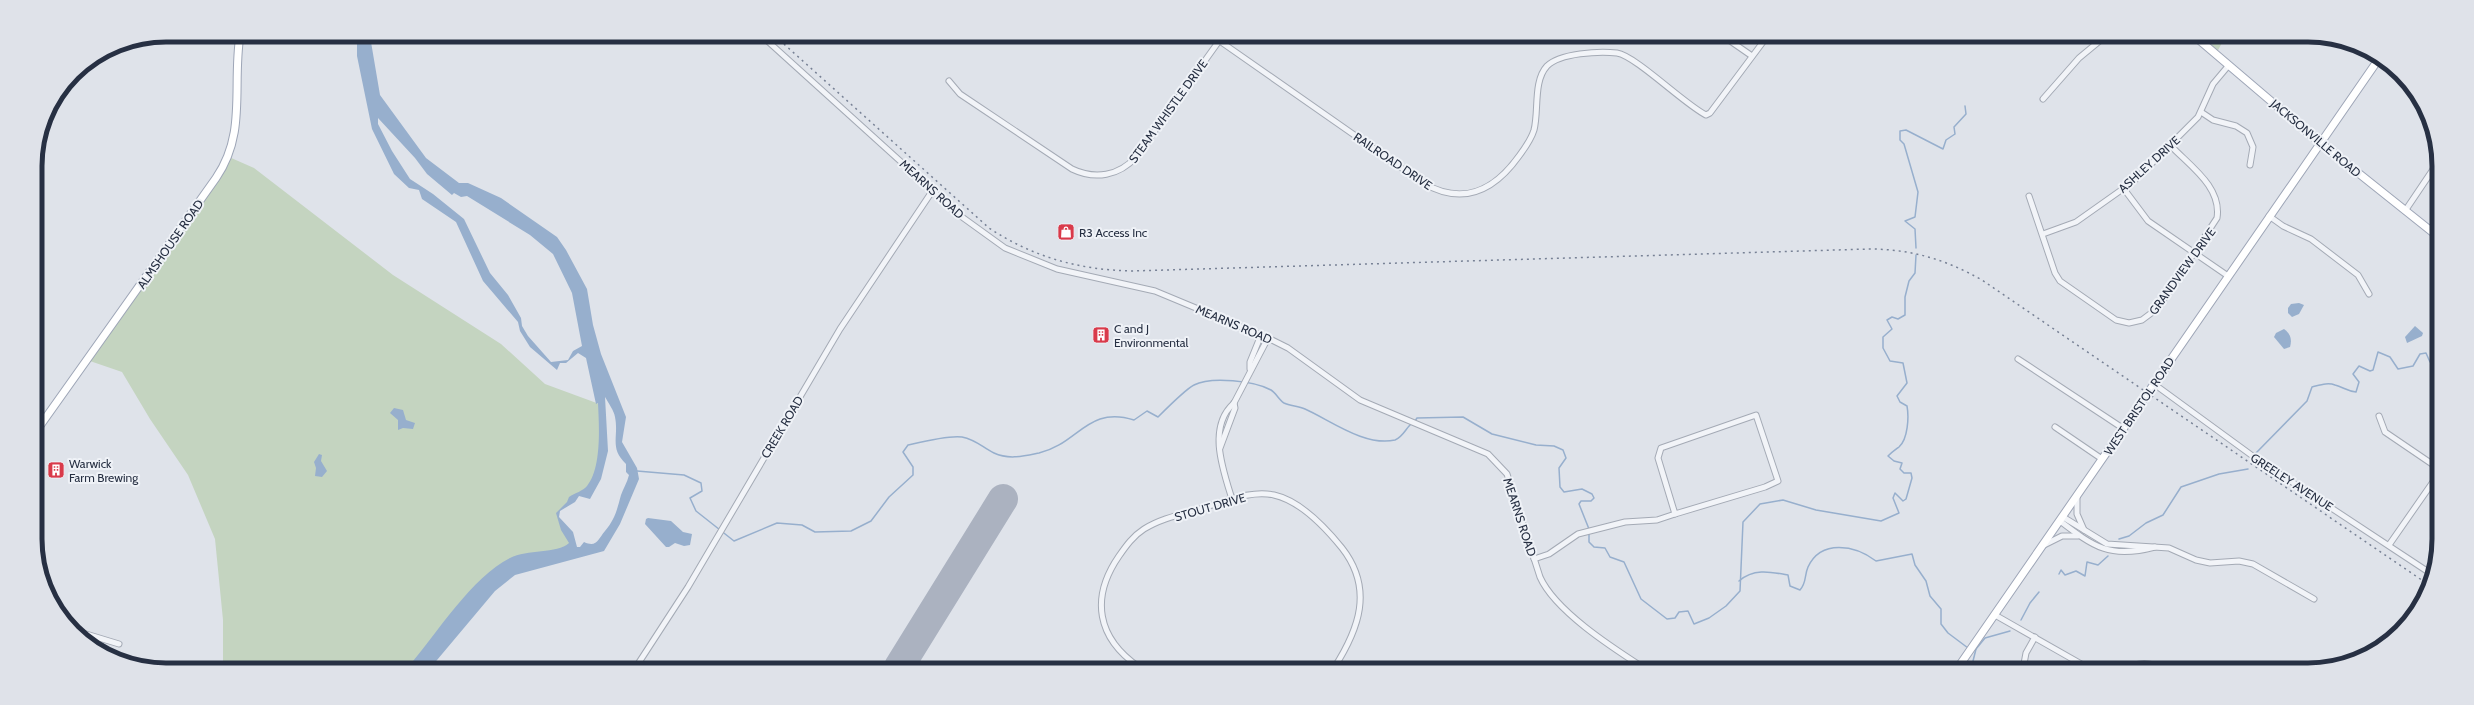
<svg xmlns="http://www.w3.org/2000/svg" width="2474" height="705" font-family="Cabin,sans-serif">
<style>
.green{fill:#c4d4c0}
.water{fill:#97afcd;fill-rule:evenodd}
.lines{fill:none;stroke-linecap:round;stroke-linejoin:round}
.stream{stroke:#97afcd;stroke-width:1.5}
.runway{stroke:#abb2c0;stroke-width:30}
.minor-casing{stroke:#a4aab5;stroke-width:7}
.major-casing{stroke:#9ea6b7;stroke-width:9}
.minor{stroke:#f2f4f8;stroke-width:5}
.major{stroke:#fff;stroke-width:7}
.rail{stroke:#778195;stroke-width:1.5;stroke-dasharray:2 4;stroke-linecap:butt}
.labels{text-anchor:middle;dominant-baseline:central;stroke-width:4;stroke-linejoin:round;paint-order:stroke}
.street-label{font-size:12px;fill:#273043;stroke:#eff2f7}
.poi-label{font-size:12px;fill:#273043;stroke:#eff2f7;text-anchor:start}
.rim{fill:none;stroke:#273043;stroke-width:5}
</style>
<rect width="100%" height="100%" fill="#dfe3ea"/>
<g class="green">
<polygon points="2198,39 2224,39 2216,54"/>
<polygon points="229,157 254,168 393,275 501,344 545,384 602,405 603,449 591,487 573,497 557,513 571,544 490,577 415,666 223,666 223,620 215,539 188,475 150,419 122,372 87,360"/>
</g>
<g class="water">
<path d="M357 35H372L371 42 380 95 426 158 459 183H468L501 198 557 237 566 250 587 289 593 325 601 354 626 417 622 442 637 468 639 479 620 524 604 551 515 575 495 591 432 666H409C437 633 472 577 510 558 527 549 557 554 569 543L561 530 556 513 567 502 569 497C575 493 583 491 587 486 602 468 599 425 598 403L596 404 586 358 578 353 566 363H560L557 370 530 347 520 331 518 322 483 281 456 222 422 199 419 190 409 188 394 174 372 129 357 56ZM378 118 415 158 427 174 452 195 454 193 461 197 467 196 530 235 553 254 572 293 582 346 573 351 568 360 551 362 528 336 522 326 521 318 508 295 490 273 464 219 433 194 410 179 392 151 378 124ZM605 397C608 402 614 411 615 417 619 437 609 448 626 464V472L629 475C627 483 623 489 621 495 617 510 615 519 605 531 598 539 597 548 584 542L580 547H577L573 532 559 517 560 511 575 502 579 496 590 499 601 479 608 451Z"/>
<polygon points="2299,303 2304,305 2299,314 2292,317 2288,313 2288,308 2291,304"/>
<polygon points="2415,326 2423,333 2422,336 2407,343 2405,337"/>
<path d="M2284 329C2291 334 2292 340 2290 347L2284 349 2274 337 2276 333Z"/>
<polygon points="394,408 403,410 406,420 415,423 413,429 403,428 398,430 398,420 390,413"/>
<polygon points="319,454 322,455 321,461 327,471 322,477 315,476 316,468 314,462"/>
<polygon points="648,518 671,521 683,532 692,534 690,545 684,546 675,543 669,547 666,547 645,524 646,519"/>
</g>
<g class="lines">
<g class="stream">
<polyline points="1916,248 1915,229 1905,221 1915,217 1918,192 1904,144 1900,140 1900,131 1906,130 1943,149 1946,140 1955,134 1954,127 1966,114 1965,106"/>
<polyline points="1415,421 1417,418 1463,417 1492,434 1536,445 1554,446 1563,450 1566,458 1559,468 1560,487 1564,492 1582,489 1592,494 1594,498 1591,501 1581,501 1579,504 1589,529"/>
<path d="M2256 453 2307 401 2312 387C2320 385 2328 382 2335 385 2343 387 2347 391 2356 392L2359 382 2353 374 2359 366 2370 371 2373 370 2378 352 2390 357 2398 369 2413 366 2420 354 2426 353 2430 362 2436 361"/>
<path d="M637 471 684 475 701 483 702 491 690 498 696 511 734 541 777 523 802 525 815 532 851 531 871 521 889 497 913 475V467L903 452 908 445C921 442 949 435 962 437 977 440 983 448 994 453 1009 460 1024 456 1039 453 1078 444 1088 405 1134 420L1147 411 1158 417C1166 409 1186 389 1194 385 1211 376 1255 381 1271 390 1276 393 1279 400 1284 403 1290 406 1298 406 1305 409 1330 420 1365 447 1395 440 1403 437 1406 428 1412 423"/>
<path d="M1589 533V542L1594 547 1605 548 1610 557 1624 562 1641 599 1667 619 1675 618 1679 612 1688 611 1694 624 1709 618 1726 606 1740 591 1743 522 1760 504 1783 500 1816 510 1881 521 1899 513 1893 498 1895 493 1903 501 1906 499 1912 478 1911 473H1904L1900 469 1902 463 1894 461 1888 456C1892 452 1895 450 1899 447 1908 439 1909 417 1907 406L1900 402 1897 396 1907 383 1903 363 1890 361 1883 348V337L1892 329 1887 320 1892 317 1898 319 1905 315V297L1909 281 1915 273 1916 255"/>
<polyline points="2119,539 2129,536 2146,523 2163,515 2181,487 2219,474 2248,469"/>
<polyline points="2059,574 2061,570 2065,575 2076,571 2085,576 2087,562 2098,565 2108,556"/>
<path d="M1739 581C1754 568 1771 572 1788 575L1790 586 1800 590C1807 582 1804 576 1808 567 1821 539 1855 545 1876 561L1912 554 1915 565 1926 581 1930 596 1941 609V624L1948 633 1968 648"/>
<polyline points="2021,620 2030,603 2039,592"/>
<polyline points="1973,649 1976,649 1985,638 2010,631"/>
<polyline points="1976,649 1973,661 1978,669"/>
</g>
<polyline class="runway" points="899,667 1003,499"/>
<g class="minor-casing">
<g id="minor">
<path d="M762 36 962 217 1005 248 1057 269 1155 291 1268 338 1288 348 1360 400 1488 454 1507 474 1540 577C1555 611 1613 648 1644 668"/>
<path d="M1214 37 1423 183C1463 206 1494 191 1519 156 1525 148 1531 140 1534 130 1539 111 1533 81 1547 66 1560 53 1599 51 1617 53 1636 56 1684 104 1706 115L1710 113 1766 38"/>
<polyline points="1726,38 1752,56"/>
<path d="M949 81 960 94 1072 169C1095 180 1119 176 1136 157L1219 41"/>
<polyline points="2043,99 2079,58 2102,39"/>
<polyline points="2201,112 2213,120 2236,126 2247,133 2253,147 2250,165"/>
<polyline points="2124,189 2148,221 2228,276"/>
<path d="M2029 196 2055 273 2060 281 2116 320 2129 323 2142 320 2158 308 2217 218C2222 187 2190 166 2171 146"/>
<polyline points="2405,211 2436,165"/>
<polyline points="2269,216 2283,226 2311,239 2358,275 2369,294"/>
<polyline points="2043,234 2076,222 2134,181 2198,117 2213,84 2229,65"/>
<polyline points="2018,359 2124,429"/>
<polyline points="1250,369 1250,362 1261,335"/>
<polyline points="2154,384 2254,457 2433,575"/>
<polygon points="1756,415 1778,481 1765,487 1675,514 1658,458 1661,448"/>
<polyline points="37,416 44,420"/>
<polyline points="2379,416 2385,432 2435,466"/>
<polyline points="2055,427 2102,459"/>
<polyline points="1220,448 1235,408 1234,403"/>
<polyline points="2077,496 2077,514 2084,530"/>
<path d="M1232 499C1223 470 1207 427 1234 403L1268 338"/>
<polyline points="2063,517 2107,544 2169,548 2196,560 2210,563 2239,561 2253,564 2314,599"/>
<path d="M2060 521C2094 547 2110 559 2155 547"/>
<polyline points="2044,545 2062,536 2078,536"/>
<polyline points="2389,545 2435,479"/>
<polyline points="1534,559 1549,554 1578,534 1625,522 1657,520 1675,514"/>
<polyline points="1995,615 2090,669"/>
<polyline points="73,630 119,644"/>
<polyline points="636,667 688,587 840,329 933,190"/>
<path d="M1139 667C1097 638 1090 598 1119 556 1126 546 1133 536 1144 529 1163 517 1188 513 1209 506 1229 500 1253 490 1274 495 1301 501 1325 527 1342 548 1374 589 1359 629 1334 668"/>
<polyline points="2023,669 2026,653 2035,637"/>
<path d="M2126 669C2139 661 2151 662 2163 669"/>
</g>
</g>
<g class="major-casing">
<g id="major">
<polyline points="2198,39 2312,136 2436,235"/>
<path d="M37 430 216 178C247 133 232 86 240 35"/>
<polyline points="1957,669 2378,60"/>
</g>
</g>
<use href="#minor" class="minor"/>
<use href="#major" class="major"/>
<path class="rail" d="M775 36 989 228C1033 257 1079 270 1132 271L1869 249C1910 249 1945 259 1982 280L2429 585"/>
</g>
<defs>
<g id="shop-square" transform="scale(0.9)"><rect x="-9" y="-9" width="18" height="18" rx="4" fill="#d93a4a" stroke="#eff2f7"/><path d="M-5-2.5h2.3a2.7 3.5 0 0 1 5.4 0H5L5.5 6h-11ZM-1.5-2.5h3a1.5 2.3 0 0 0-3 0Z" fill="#fff"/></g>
<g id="building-square" transform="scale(0.9)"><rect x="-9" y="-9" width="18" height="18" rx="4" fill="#d93a4a" stroke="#eff2f7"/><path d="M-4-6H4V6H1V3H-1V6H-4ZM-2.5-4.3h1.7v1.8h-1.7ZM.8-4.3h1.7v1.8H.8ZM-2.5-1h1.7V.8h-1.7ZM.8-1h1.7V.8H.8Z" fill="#fff"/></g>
</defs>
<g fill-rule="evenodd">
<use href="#shop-square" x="1066" y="232"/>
<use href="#building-square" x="1101" y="335"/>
<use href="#building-square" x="56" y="470"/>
</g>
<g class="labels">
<g class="street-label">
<text transform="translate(1168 111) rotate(-54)">STEAM WHISTLE DRIVE</text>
<text transform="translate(2316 138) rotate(40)">JACKSONVILLE ROAD</text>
<text transform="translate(1393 161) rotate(34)">RAILROAD DRIVE</text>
<text transform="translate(2149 164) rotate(-42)">ASHLEY DRIVE</text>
<text transform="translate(932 189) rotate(42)">MEARNS ROAD</text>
<text transform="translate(170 244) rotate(-55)">ALMSHOUSE ROAD</text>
<text transform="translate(2182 271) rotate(-54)">GRANDVIEW DRIVE</text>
<text transform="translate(1234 324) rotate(23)">MEARNS ROAD</text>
<text transform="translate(2139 406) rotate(-56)">WEST BRISTOL ROAD</text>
<text transform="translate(782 427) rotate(-59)">CREEK ROAD</text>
<text transform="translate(2292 482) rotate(33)">GREELEY AVENUE</text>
<text transform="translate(1210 507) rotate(-16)">STOUT DRIVE</text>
<text transform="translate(1520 517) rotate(72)">MEARNS ROAD</text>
</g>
<g class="poi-label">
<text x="1079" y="232">R3 Access Inc</text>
<text x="1114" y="328">C and J<tspan x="1114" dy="14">Environmental</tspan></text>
<text x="69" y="463">Warwick<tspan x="69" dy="14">Farm Brewing</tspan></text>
</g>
</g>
<path d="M0 0H2474V705H0ZM166 42H2308A124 124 0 0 1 2432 166V539A124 124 0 0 1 2308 663H166A124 124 0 0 1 42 539V166A124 124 0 0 1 166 42Z" fill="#dfe2e9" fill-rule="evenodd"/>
<path class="rim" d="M166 42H2308A124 124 0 0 1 2432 166V539A124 124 0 0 1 2308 663H166A124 124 0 0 1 42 539V166A124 124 0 0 1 166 42Z"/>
</svg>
